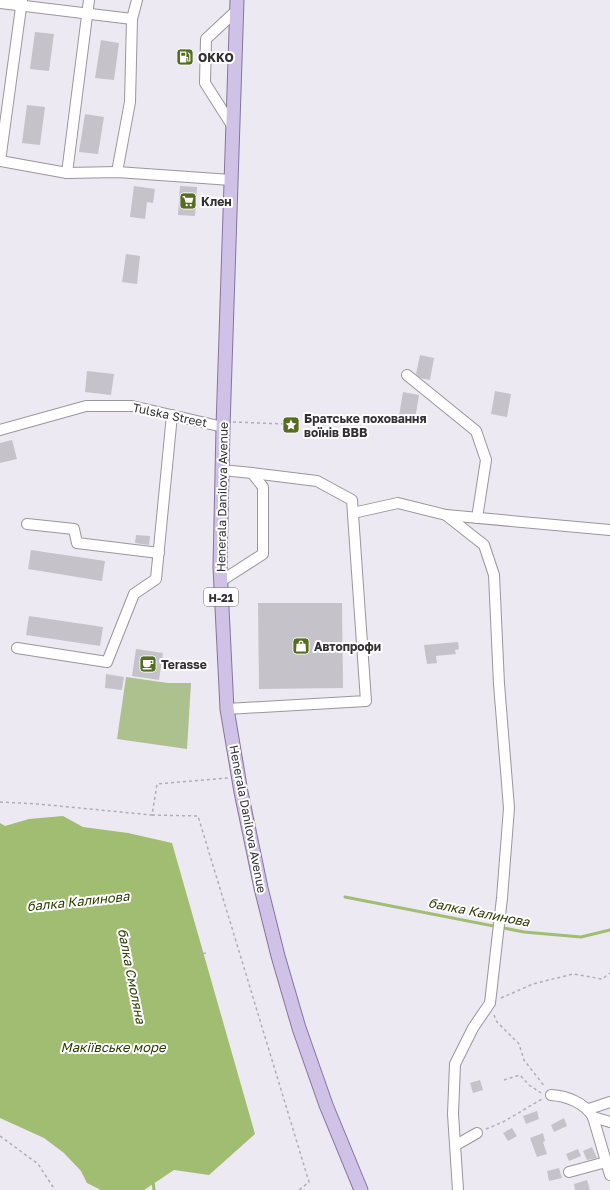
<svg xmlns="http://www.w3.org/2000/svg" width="610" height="1190" font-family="'Golos Text',sans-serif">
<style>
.green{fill:#adc18e}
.water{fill:#a0bd71}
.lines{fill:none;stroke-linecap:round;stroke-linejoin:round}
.stream{stroke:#a0bd71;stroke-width:3}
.building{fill:#c5c2ca}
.minor-casing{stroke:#99969d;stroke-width:12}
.major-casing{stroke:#85759e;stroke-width:15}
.path{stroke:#b0adb5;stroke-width:1.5;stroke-dasharray:3 3;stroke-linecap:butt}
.minor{stroke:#fff;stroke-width:10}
.major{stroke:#d0c2e7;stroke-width:13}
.labels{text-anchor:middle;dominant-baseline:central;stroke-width:4;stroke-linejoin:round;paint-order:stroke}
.shield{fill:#fff;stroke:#706f72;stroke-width:1}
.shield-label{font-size:11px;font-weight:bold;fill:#333135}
.poi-label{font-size:12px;font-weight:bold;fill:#333135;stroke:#fff;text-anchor:start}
.street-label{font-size:12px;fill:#333135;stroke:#fff}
.water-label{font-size:13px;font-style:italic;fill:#2b3c02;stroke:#fff}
</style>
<rect width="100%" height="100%" fill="#ece9f2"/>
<polygon class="green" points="126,677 168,683 191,683 187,749 117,739"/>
<polygon class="water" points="63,816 83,827 128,833 172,843 255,1134 209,1175 174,1170 144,1190 101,1190 87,1183 81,1171 64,1153 44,1138 0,1118 0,823 5,826 29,819"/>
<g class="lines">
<g class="stream">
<polyline points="345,897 524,932 581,937 610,930"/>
<polyline points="153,1180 154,1190"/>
</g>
</g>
<g class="building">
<polygon points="35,32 54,34 49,71 30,69"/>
<polygon points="101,40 119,43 114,80 95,78"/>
<polygon points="27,105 45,107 40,145 22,143"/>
<polygon points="85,114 104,117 98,154 79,152"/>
<polygon points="134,186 155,189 153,203 147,202 145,219 130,217"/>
<polygon points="180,186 197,187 195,216 178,215"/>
<polygon points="126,254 140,256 137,284 122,282"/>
<polygon points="420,355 434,358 430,380 420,378 416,374"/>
<polygon points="87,371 114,374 111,395 85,392"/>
<polygon points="495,391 511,394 507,417 491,414"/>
<polygon points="403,392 419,395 415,419 399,416"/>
<polygon points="12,440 17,459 0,463 0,443"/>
<polygon points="136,535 150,536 149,545 135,543"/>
<polygon points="31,550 105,561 102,581 28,569"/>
<polygon points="258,603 342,603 343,688 259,689"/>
<polygon points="29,616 103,627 100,646 26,635"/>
<polygon points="458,642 459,649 455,650 456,654 436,656 437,663 427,664 424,645"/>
<polygon points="136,649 163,653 159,680 132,676"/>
<polygon points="106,674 124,677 122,690 105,688"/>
<polygon points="480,1080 483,1090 473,1093 470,1083"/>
<polygon points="537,1111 539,1119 526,1124 523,1116"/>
<polygon points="564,1118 567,1126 554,1132 551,1125"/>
<polygon points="512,1128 517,1136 508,1141 503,1133"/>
<polygon points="543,1133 545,1141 543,1142 547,1154 537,1157 530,1138"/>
<polygon points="592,1147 597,1158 587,1160 583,1151"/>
<polygon points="578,1149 581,1156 569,1161 566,1154"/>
<polygon points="559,1168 562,1178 549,1181 547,1171"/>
<polygon points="587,1180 590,1190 575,1190 574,1184"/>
</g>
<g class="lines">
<g class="minor-casing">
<g id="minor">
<polyline points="0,3 132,19"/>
<polyline points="233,127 205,83 206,39 236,11"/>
<polyline points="0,161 67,173 117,172 231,180"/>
<polyline points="0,161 22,0"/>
<polyline points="117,172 130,102 132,19 137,0"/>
<polyline points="67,173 89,0"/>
<polyline points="407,375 476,431 486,460 477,518"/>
<polyline points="0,430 86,406 132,406 223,427"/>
<polyline points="353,513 398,503 446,515 610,530"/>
<polyline points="446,515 484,545 494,575 499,684 509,808 502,898 490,1003 473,1028 455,1064 453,1114 458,1190"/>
<polyline points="27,524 74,529 77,543 159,553"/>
<polyline points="221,581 263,554 263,487 252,473 222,470"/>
<polyline points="17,648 107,662 134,594 156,579 172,415"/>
<polyline points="227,709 366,701 352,500 317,481 252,473"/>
<path d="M551 1095C567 1096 585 1103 593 1117L610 1175"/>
<polyline points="589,1109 610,1102"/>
<polyline points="593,1117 610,1122"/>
<polyline points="456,1145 477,1133"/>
<polyline points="569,1172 606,1162"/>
</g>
</g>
<g class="major-casing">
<polyline id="major" points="237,0 223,427 220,567 227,709 241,792 261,888 278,956 299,1028 326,1105 361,1190"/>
</g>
<g class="path">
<polyline points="233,422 285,424"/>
<polyline points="0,802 38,804 152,815 157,784 228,778"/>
<polyline points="152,815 198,816 309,1182 299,1190"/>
<polyline points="200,950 201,954"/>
<polyline points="202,958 201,954 206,953"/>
<polyline points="501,998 533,984 573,974 602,979 610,973"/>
<polyline points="494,1015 497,1022 519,1044 524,1060 545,1087"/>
<polyline points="504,1080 520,1075 529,1085 541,1093"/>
<polyline points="486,1129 503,1122 542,1099"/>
<polyline points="0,1136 38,1164 55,1190"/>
</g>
<use href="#minor" class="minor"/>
<use href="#major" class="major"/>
</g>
<defs>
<g id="fuel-square" transform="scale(0.9)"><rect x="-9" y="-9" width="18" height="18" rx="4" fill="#546d1f" stroke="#fff"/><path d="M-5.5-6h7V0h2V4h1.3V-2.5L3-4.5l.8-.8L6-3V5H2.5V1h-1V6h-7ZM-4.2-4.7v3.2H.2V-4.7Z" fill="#fff"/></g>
<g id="supermarket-square" transform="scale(0.9)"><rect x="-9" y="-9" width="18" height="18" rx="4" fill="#546d1f" stroke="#fff"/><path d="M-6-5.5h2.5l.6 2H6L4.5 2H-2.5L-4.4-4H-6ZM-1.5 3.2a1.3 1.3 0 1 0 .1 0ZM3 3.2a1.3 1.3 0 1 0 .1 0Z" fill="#fff"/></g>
<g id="sight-square" transform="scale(0.9)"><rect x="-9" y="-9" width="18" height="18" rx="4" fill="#546d1f" stroke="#fff"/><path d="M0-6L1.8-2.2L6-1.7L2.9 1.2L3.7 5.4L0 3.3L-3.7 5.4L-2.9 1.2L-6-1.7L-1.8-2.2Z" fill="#fff"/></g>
<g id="shop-square" transform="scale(0.9)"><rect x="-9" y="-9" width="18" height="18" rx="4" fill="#546d1f" stroke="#fff"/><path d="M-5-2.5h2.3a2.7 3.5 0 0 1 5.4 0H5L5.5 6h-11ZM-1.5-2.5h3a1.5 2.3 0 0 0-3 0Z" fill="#fff"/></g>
<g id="cafe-square" transform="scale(0.9)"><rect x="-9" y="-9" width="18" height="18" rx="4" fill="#546d1f" stroke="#fff"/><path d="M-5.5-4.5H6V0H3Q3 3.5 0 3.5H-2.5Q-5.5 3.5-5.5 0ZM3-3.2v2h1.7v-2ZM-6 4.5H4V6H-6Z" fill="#fff"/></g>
</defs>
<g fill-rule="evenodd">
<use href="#fuel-square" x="185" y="57"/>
<use href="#supermarket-square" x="188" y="201"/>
<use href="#sight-square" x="291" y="425"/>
<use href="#shop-square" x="301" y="646"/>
<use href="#cafe-square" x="148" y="664"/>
</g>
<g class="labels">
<rect class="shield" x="204" y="588" width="34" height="18" rx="3"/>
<g class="shield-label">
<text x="221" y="597">Н-21</text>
</g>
<g class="poi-label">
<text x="198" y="57">OKKO</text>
<text x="201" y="201">Клен</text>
<text x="304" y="418">Братське поховання<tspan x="304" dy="14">воїнів ВВВ</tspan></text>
<text x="314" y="646">Автопрофи</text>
<text x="161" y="664">Terasse</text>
</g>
<g class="street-label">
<text transform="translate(170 415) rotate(12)">Tulska Street</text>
<text transform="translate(222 497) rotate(-89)">Henerala Danilova Avenue</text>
<text transform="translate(248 819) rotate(79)">Henerala Danilova Avenue</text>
</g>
<g class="water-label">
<text transform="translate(78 901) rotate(-6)">балка Калинова</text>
<text transform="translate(479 912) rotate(11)">балка Калинова</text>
<text transform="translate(132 976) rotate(79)">балка Смоляна</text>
<text x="113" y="1047">Макіївське море</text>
</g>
</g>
</svg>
